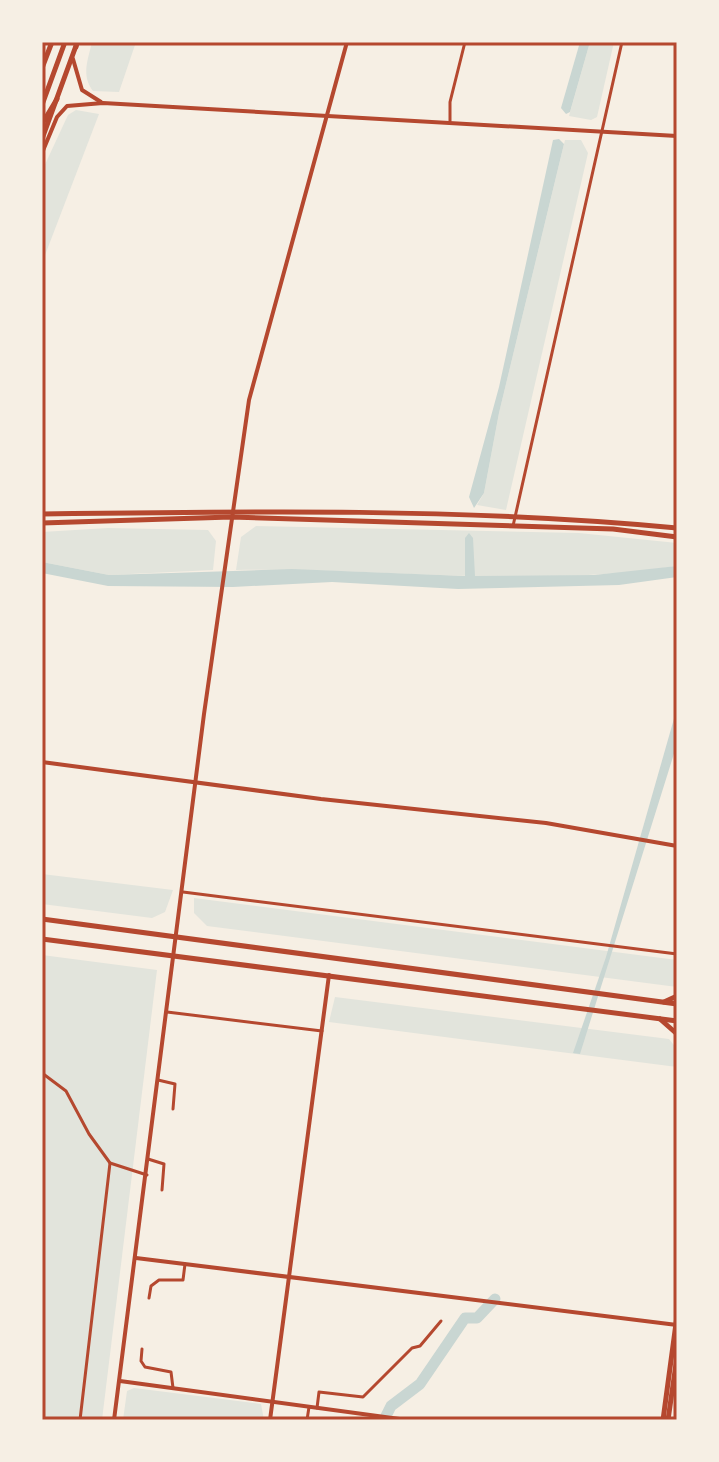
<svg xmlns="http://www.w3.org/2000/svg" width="719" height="1462" font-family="'Sofia Sans Condensed',sans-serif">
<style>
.green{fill:#e2e4dc}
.water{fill:#c9d6d2}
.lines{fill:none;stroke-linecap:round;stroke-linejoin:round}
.river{stroke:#c9d6d2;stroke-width:11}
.minor{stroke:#b5482f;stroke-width:3}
.tertiary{stroke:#b5482f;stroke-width:4}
.secondary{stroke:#b5482f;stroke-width:5}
.primary{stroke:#b5482f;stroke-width:5}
.trunk{stroke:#b5482f;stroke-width:5}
.neatline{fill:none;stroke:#b5482f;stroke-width:3}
</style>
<rect width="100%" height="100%" fill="#f6efe4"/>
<g class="green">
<path d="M92 42H136L119 92 93 91C81 75 88 60 92 42Z"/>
<polygon points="590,42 614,42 597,117 591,120 569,116"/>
<polygon points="76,110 99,114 42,263 42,171 68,115"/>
<polygon points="565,140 581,140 588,153 506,510 477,505 484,493 499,413"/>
<path d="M256 526 579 533 677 543V566C531 589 382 567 236 570L241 537Z"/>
<polygon points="108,528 208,530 216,541 213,570 109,575 42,562 42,532"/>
<polygon points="42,874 173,890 165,912 152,918 42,904"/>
<polygon points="194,898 677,960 677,987 207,926 194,913"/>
<polygon points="42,955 157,970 102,1420 42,1420"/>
<polygon points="335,997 669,1039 677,1049 677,1067 329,1022"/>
<polygon points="134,1388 261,1404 264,1420 123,1420 127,1391"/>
</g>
<g class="water">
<polygon points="580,42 590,42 570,112 566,114 561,108"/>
<polygon points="559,139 564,144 499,413 484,493 474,508 469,497 499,387 553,140"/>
<polygon points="469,533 473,538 475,576 594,575 677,566 677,577 619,585 458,589 332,582 233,587 108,586 42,573 42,562 109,575 292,569 465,576 465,538"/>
<polygon points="677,708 677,744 580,1054 573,1053 606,957"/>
</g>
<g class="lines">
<polyline class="river" points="384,1420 391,1406 420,1384 465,1318 477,1318 495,1299"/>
<g class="minor">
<polyline points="450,121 450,102 465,42"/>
<polyline points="513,526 622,42"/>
<polyline points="183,892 677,954"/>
<polyline points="167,1012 322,1031"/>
<polyline points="42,1073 66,1091 89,1134 110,1163 147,1175"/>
<polyline points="158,1080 175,1084 173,1109"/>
<polyline points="148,1159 164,1164 162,1190"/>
<polyline points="149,1298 151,1286 159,1280 183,1280 185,1264"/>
<polyline points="142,1349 141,1361 145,1367 171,1372 173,1388"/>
<polyline points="317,1408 319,1392 363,1397 412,1348 420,1346 441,1321"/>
<polyline points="80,1420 110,1163"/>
<polyline points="307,1420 309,1407"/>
</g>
<g class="tertiary">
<polyline points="73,59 82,90 101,102"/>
<polyline points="42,153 57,117 67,106 103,103 677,136"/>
<polyline points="42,762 321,799 546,823 677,846"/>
<polyline points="136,1258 677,1325"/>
<polyline points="120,1381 407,1420"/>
<polyline points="114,1420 204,714 249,400 347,42"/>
<polyline points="270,1420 329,975"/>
</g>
<g class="secondary">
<path d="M42 514C253 511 466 508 677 528"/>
<polyline points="42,523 231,517 613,529 677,537"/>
<polyline points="664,1002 677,996"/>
<polyline points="660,1019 677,1034"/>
<polyline points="663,1420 677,1316"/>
<polyline points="668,1420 677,1357"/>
</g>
<g class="primary">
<polyline points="42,139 77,43"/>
<polyline points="42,919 677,1004"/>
<polyline points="42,939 677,1021"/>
</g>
<g class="trunk">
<polyline points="76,47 77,42"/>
<polyline points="42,68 52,42"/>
<polyline points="42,105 65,42"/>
<polyline points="42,124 57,99"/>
</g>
</g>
<rect width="719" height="1462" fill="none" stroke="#f6efe4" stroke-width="88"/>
<rect x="44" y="44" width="631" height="1374" class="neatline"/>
</svg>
